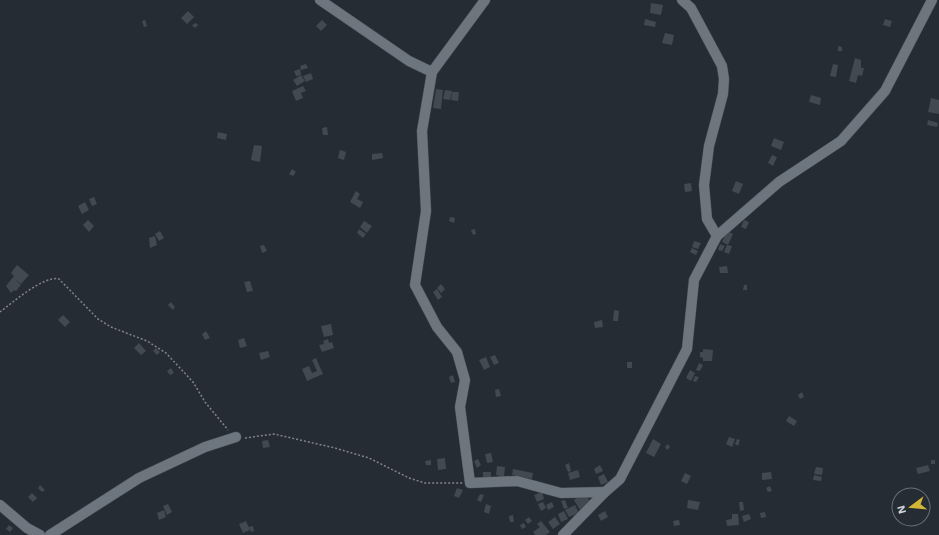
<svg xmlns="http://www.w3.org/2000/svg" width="939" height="535" font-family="'Work Sans',sans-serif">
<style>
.building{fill:#424951}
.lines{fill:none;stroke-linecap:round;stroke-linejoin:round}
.minor-casing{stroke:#454a50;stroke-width:11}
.path{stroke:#80858b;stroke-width:1.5;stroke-dasharray:2 2;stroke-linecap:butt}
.minor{stroke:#6d767e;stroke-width:10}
</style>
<rect width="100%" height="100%" fill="#252c33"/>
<g class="building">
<polygon points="651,3 663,5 661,15 650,13"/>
<polygon points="188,11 194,17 187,24 181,18"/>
<polygon points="645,19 656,22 655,27 644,25"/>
<polygon points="885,19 892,21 890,27 883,25"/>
<polygon points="145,20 147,26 144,27 142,21"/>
<polygon points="322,20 327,25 321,31 316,26"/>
<polygon points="196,23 198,25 195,28 192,25"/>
<polygon points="665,33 674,35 672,45 662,43"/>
<polygon points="838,46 842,47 842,51 838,51"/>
<polygon points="855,58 861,60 861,68 864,68 862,76 858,75 856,83 849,81"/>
<polygon points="306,64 308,68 301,70 300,66"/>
<polygon points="833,64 838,65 836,77 830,76"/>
<polygon points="300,69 301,75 296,76 294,71"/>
<polygon points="311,73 313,79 306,82 303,76"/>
<polygon points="301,75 305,81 297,86 293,80"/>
<polygon points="303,86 306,91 301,93 303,98 296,101 292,91"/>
<polygon points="436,89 443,90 441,109 433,108"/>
<polygon points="445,90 452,91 450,100 443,99"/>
<polygon points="452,92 459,92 458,101 451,100"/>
<polygon points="811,95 821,98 820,105 809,102"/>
<polygon points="931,98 939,100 939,114 928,112"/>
<polygon points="928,120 938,123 937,127 927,125"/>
<polygon points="327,127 328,135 323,135 322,128"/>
<polygon points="218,132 227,134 226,140 217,138"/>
<polygon points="774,138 784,142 781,150 771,146"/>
<polygon points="254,145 262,146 260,162 251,160"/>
<polygon points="340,150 346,152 344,160 338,158"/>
<polygon points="382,153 383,158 372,160 372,154"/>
<polygon points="772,155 777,157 773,166 768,163"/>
<polygon points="292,169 296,172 293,176 289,174"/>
<polygon points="736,181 743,184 739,194 732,191"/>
<polygon points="691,183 692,191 685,192 684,184"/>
<polygon points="356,191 360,194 357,199 363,202 360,208 350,202"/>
<polygon points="94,197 97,204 92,206 89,199"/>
<polygon points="85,202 89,210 82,214 78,206"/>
<polygon points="450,217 455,218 454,223 449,221"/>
<polygon points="88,220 94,226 89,232 83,225"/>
<polygon points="744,220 749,222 746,229 741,227"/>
<polygon points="364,221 372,226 367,233 360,227"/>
<polygon points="359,229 366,234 363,238 357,233"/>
<polygon points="475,229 476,234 473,235 471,230"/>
<polygon points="160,231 164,238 159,241 155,234"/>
<polygon points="727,231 733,234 728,245 722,242"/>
<polygon points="155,236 157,245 150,248 149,238"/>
<polygon points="694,241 701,243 698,249 692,247"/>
<polygon points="720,244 725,246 722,251 718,250"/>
<polygon points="264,245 267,251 262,253 260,246"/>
<polygon points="727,245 732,246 729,254 724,252"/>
<polygon points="692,248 698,251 696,255 690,252"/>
<polygon points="17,265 29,275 21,284 15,279 21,285 16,291 14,290 11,293 6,286 14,276 11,273"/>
<polygon points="727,266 728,273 720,273 719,267"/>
<polygon points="250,281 253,291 247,292 244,282"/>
<polygon points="441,284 445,289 441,293 437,288"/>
<polygon points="744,285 747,285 747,290 743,290"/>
<polygon points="437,289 442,297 438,300 433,292"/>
<polygon points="171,302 175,307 173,310 168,305"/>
<polygon points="614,310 619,311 618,321 613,321"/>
<polygon points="63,315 70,322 65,327 58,320"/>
<polygon points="602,320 603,327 595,328 594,322"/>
<polygon points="331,324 333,335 324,337 321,326"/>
<polygon points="206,331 210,338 205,340 202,334"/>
<polygon points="244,338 247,346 240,348 238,340"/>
<polygon points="328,339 329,343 332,342 334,348 322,352 319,345 324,344 323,341"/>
<polygon points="139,343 146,351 141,355 134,348"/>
<polygon points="156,348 160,352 157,355 153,351"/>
<polygon points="703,349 713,350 712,361 703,361 703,358 700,357 700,352 703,352"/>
<polygon points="268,351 270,357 261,360 259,353"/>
<polygon points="495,355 499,363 494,365 490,357"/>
<polygon points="486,357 490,367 484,370 479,360"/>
<polygon points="316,358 323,374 307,381 302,369 309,366 312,373 317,371 312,360"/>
<rect x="627" y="362" width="5" height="6"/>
<polygon points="699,363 703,365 700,371 696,370"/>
<polygon points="171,368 174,373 170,375 167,371"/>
<polygon points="690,370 695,373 691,381 686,378"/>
<polygon points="453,375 455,382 451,383 449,377"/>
<polygon points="695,376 699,377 696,382 693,381"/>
<polygon points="499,389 501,396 496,397 495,390"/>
<polygon points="802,392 804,397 800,399 798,395"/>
<polygon points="789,416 797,421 794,426 786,421"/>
<polygon points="729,437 735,439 732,447 726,444"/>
<polygon points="653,439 661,444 654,457 646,453"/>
<polygon points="737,439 740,440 738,446 735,444"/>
<polygon points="268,440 270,447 263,448 262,441"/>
<polygon points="668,444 670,447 667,450 665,447"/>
<polygon points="491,453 493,462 487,463 485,454"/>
<polygon points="445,458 446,469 438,470 437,459"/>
<polygon points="478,459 481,465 477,468 474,461"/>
<polygon points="431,460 431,465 426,465 425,461"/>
<rect x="931" y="460" width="4" height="4"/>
<polygon points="569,463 571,471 568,472 565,465"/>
<polygon points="600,465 603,471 596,474 594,469"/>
<polygon points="928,465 930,471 918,474 916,468"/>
<polygon points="497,466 505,467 504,477 496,475"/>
<polygon points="816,467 823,468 822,475 814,474"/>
<polygon points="513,469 533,473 532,479 512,475"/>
<polygon points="578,470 580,477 570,480 568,473"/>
<rect x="483" y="472" width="8" height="6"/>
<polygon points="771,472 772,479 762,480 762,473"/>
<polygon points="685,473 691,476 687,484 681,481"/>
<polygon points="604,474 608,482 601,485 598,477"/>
<polygon points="814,475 822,477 821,481 813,480"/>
<polygon points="40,485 45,490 42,492 38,488"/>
<polygon points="770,486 772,491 768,492 766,488"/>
<polygon points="457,488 463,490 459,498 454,496"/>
<polygon points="542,492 544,499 537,502 534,495"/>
<polygon points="32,493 37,498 33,502 28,497"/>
<polygon points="480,494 484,495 481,502 477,500"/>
<polygon points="579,495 587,496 591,504 580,510 574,500 578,497 581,499"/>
<polygon points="565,500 568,508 564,509 561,501"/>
<polygon points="688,500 700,502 698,510 687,508"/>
<polygon points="543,502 546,508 541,511 538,504"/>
<polygon points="552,502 554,507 548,510 546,505"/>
<polygon points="739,502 743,502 744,510 740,511"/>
<polygon points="168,504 172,512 167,515 163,506"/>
<polygon points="486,504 491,506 489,514 484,512"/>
<polygon points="575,505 579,513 569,517 565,510"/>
<polygon points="164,510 166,517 159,520 157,513"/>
<polygon points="564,511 568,519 561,522 558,514"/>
<polygon points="605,511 608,517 601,521 598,515"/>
<polygon points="765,512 766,517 761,518 760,513"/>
<polygon points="732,514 738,514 739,525 727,526 726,520 732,519"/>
<polygon points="749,514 751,519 744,522 742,516"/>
<polygon points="513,515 514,522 510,522 509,516"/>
<polygon points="529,517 532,521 528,524 525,520"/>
<polygon points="555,517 560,524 553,529 548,522"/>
<polygon points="679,520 680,525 674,526 673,521"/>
<polygon points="246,521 250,530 243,533 239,524"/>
<polygon points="541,521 550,532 546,535 535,535 533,532 540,527 537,524"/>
<polygon points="524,523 526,527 522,529 520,525"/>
<polygon points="9,525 13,528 10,532 6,529"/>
<polygon points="253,526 254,531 251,532 249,527"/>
</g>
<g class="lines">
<g class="minor-casing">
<g id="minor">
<polyline points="320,0 409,61 432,72"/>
<polyline points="485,0 432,72 422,131 426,211 415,285 437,327 457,352 465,380 460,407 470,483 517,481 561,493 605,492"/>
<polyline points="682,0 691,8 722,66 724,79 723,94 709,146 704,185 707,219 717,236"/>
<polyline points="0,505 27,528 40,535"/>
<polyline points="50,535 139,478 205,447 236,437"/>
<polyline points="563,535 605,492 620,479 687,349 694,280 717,236 779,182 841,141 885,91 932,0"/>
</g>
</g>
<g class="path">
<path d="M0 312C12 303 44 275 59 279L98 319 111 327 147 341 166 353 193 382 205 402 228 430"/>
<polyline points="245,438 274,434 335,448 369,458 409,478 425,483 463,483"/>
</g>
<use href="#minor" class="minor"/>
</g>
<g transform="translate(911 507) rotate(254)"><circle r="19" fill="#252c33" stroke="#6a7076"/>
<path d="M0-3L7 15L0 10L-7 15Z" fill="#d2b635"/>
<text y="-6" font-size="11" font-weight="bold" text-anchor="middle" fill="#d1d5da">N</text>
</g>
</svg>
